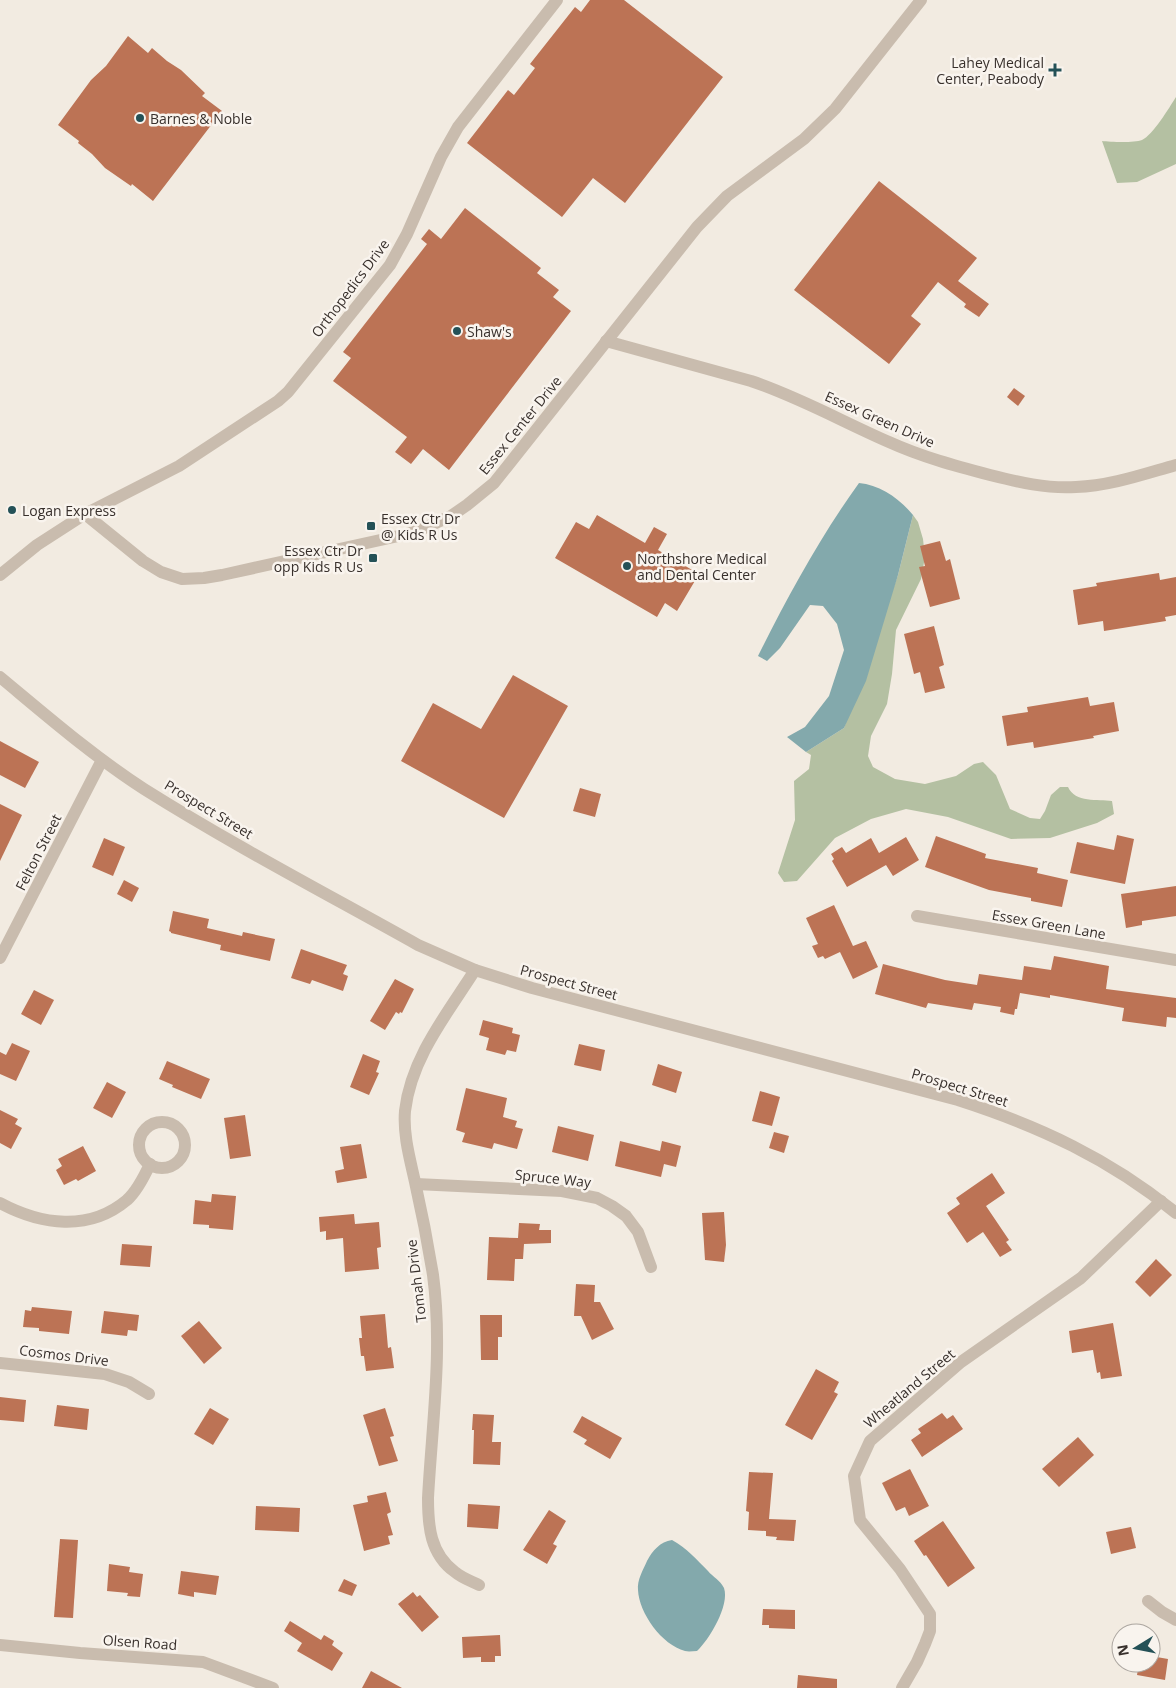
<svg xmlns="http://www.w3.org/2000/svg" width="1176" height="1688" font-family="'Open Sans',sans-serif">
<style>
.green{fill:#b4c0a2}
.water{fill:#83a9ac}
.building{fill:#bc7355}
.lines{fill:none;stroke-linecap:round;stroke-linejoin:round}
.minor{stroke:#c9bcae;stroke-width:12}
.tertiary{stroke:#c9bcae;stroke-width:12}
.poi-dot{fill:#245157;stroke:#f9f4ee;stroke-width:2}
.labels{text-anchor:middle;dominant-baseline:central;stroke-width:5;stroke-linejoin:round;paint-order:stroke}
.poi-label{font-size:14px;fill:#38302c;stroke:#f9f4ee;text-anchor:start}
.street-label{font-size:14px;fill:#38302c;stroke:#f9f4ee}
</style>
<rect width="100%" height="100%" fill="#f2ebe1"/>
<g class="green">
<path d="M1176 97V164L1137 182 1117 183 1102 141C1111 142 1134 143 1142 140 1153 135 1169 108 1176 97Z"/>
<path d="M913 515 918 522 923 539 925 557 921 579 896 630 892 674 887 704 871 736 868 756 873 767 895 779 925 784 956 776 974 764 983 762 996 775 1010 809 1030 818 1040 819 1045 811 1051 795 1060 787H1068C1075 803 1098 799 1112 801L1114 814 1097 823 1050 838 1011 839 948 817 906 809 871 819 835 838 797 881 784 882 778 873 795 820 794 781 809 769 811 755 806 752 844 728 898 575Z"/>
</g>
<g class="water">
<path d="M859 483C880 485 899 498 913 515L898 575 866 681 844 728 806 752 787 737 805 727 829 696 844 650 837 624 823 606 810 605 780 648 767 661 758 656C788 596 820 537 859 483Z"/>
<path d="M672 1540C687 1548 697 1560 708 1571 713 1577 720 1580 724 1588 730 1605 709 1640 697 1651 693 1651 689 1652 685 1651 662 1645 639 1613 638 1590 637 1580 643 1570 647 1561 653 1550 660 1542 672 1540Z"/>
</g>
<g class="building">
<polygon points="590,0 624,0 723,77 625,203 593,178 562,217 467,143 508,90 514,95 535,68 530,64 575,7 581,12"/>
<polygon points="128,36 148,53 152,48 167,61 181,70 205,93 202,96 222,111 153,201 132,184 131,186 105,168 92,154 78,143 79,141 58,125 91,80 106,66"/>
<polygon points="879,181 977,258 958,281 989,304 979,317 964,307 966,304 938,282 911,316 921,324 889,364 794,290"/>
<polygon points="465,208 541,268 537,273 559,290 553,297 571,311 449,470 423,449 411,464 395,452 407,437 333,381 351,358 343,352 427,244 421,239 429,229 441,239"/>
<polygon points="1014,388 1025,396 1018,406 1007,397"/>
<polygon points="597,515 645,543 654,527 667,534 658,550 699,574 677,611 665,603 657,617 555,558 576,522 589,529"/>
<polygon points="940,541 946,561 950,559 960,599 930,607 919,567 925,566 920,546"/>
<polygon points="1159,573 1160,580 1176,577 1176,615 1165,617 1166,621 1104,631 1103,621 1078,625 1073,590 1097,586 1096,583"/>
<polygon points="934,626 944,665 939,667 945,688 925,693 920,672 914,674 904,634"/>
<polygon points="513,675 568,706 504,818 401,761 433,703 481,729"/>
<polygon points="1088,697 1090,706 1114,702 1119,731 1093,736 1094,738 1034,748 1033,742 1007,746 1002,716 1028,712 1027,707"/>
<polygon points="0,741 39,762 25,788 0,775"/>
<polygon points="580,788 601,794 595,817 573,811"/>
<polygon points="0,804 22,815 0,861"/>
<polygon points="1117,835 1134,839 1125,884 1070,873 1077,842 1114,850"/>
<polygon points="936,836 986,854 985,858 1038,868 1037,873 1068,880 1062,907 1031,901 1031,898 989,890 925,867"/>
<polygon points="906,837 919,860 893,876 886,865 847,887 832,861 834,859 831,854 842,847 846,853 871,838 879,853"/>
<polygon points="104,838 125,847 113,876 92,867"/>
<polygon points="124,880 139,888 132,902 117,894"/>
<polygon points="1176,886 1176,916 1142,921 1142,925 1126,928 1121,894"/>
<polygon points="834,905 853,946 866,941 878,967 853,979 840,952 825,959 823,956 818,958 812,946 818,944 806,918"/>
<polygon points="173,911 209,919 207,928 242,936 243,932 275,939 270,961 220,950 221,945 171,933 171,932 169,931"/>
<polygon points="301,949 347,965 343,974 348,976 343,991 312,980 310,984 291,978"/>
<polygon points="1054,956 1109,966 1106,989 1176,998 1176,1018 1167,1017 1166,1027 1122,1021 1124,1008 1050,995 1050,998 1020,993 1017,1009 1015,1009 1014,1015 1000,1012 1001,1007 974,1003 972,1010 928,1003 926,1008 875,994 883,964 945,980 977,985 979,974 1022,980 1024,966 1051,970"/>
<polygon points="395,979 414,989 402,1013 400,1012 399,1014 396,1012 385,1030 370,1021"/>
<polygon points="34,990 54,1000 41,1025 21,1014"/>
<polygon points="483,1020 513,1028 512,1033 520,1035 516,1052 507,1050 505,1055 486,1050 489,1038 479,1035"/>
<polygon points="12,1043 30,1051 16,1081 0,1074 0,1052 6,1055"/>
<polygon points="579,1044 605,1050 601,1071 574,1065"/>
<polygon points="363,1054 380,1061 376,1072 379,1073 369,1095 350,1087"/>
<polygon points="167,1061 210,1079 201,1099 172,1087 173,1085 159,1079"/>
<polygon points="658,1064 682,1072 676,1093 652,1085"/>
<polygon points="107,1082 126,1092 112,1118 93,1108"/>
<polygon points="466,1088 507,1098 503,1117 517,1121 515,1127 523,1129 517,1149 494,1143 492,1149 462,1142 465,1133 456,1130"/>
<polygon points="760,1091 780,1097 772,1126 752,1121"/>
<polygon points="0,1110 18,1119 15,1124 22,1128 11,1149 0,1143"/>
<polygon points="245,1115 251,1156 230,1159 224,1118"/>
<polygon points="558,1126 594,1135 588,1161 552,1152"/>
<polygon points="774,1132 789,1136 784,1153 769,1148"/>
<polygon points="620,1141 660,1151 662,1141 681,1146 676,1167 664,1164 661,1177 615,1166"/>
<polygon points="361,1144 367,1178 337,1183 335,1171 344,1169 340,1147"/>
<polygon points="83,1146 96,1171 78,1181 76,1179 64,1185 56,1170 62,1166 58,1159"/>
<polygon points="992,1173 1005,1193 986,1206 1009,1240 1006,1242 1012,1250 1000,1257 983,1232 967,1243 947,1213 960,1204 956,1198"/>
<polygon points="212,1194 236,1196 233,1230 209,1228 209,1225 193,1224 195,1200 211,1202"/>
<polygon points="724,1212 726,1245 724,1262 705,1260 702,1213"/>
<polygon points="354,1214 355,1224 379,1222 381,1247 377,1248 379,1269 345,1272 343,1238 326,1240 326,1231 320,1232 319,1217"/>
<polygon points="519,1223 540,1224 539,1230 551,1230 551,1243 524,1244 523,1259 515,1259 514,1281 487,1280 489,1237 518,1238"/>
<polygon points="122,1244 152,1246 150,1267 120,1265"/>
<polygon points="1156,1259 1172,1275 1150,1297 1135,1282"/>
<polygon points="576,1284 595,1285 594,1302 600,1302 614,1329 592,1340 581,1316 574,1316"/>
<polygon points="32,1307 72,1311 69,1334 39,1331 39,1328 23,1327 25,1310 31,1311"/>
<polygon points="104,1311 139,1315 137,1331 128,1330 127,1336 101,1333"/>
<polygon points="385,1314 388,1348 391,1347 394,1368 366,1371 364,1356 361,1356 359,1338 362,1338 360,1316"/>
<polygon points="480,1315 502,1315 502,1337 498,1337 498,1360 481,1360"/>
<polygon points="199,1321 222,1348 204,1364 181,1336"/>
<polygon points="1113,1323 1122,1376 1101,1379 1100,1372 1097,1373 1093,1350 1072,1353 1069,1331"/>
<polygon points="816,1369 839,1382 834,1392 838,1394 812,1440 785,1425"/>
<polygon points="0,1397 26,1400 24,1422 0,1420"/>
<polygon points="57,1405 89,1409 87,1430 54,1426"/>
<polygon points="210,1408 229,1419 213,1445 194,1434"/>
<polygon points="385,1408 394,1436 390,1437 398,1461 379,1466 363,1415"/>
<polygon points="942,1413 947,1419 953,1415 963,1429 922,1457 911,1440 921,1433 918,1429"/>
<polygon points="473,1414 494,1415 492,1442 501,1442 500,1465 473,1464 474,1430 472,1430"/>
<polygon points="582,1416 622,1438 610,1459 584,1444 587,1440 573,1432"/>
<polygon points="1078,1437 1094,1455 1059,1487 1042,1469"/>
<polygon points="910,1469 929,1506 909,1516 905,1507 896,1511 882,1483"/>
<polygon points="749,1472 773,1473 769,1519 796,1520 794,1541 776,1540 777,1537 766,1536 766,1531 748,1530 749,1512 746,1511"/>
<polygon points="386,1492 391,1512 387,1514 393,1535 388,1536 390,1544 364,1551 353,1505 368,1502 367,1496"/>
<polygon points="468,1504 500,1506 498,1529 467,1527"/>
<polygon points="256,1506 300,1508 299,1532 255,1530"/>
<polygon points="549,1510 566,1521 553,1544 557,1546 547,1564 523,1550"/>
<polygon points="943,1521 975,1568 948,1587 926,1555 924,1556 914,1541"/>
<polygon points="1131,1527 1136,1548 1111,1554 1106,1532"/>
<polygon points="60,1539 78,1540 73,1618 54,1617"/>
<polygon points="109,1564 130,1567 129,1572 143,1574 140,1597 127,1596 128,1593 107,1591"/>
<polygon points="181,1571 219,1576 216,1595 194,1592 194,1597 178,1594"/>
<polygon points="344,1579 357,1585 352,1596 338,1591"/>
<polygon points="413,1592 417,1597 420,1595 439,1617 422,1632 398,1604"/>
<polygon points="763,1609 795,1610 795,1629 769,1628 769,1625 762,1625"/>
<polygon points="290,1621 321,1640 324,1635 334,1641 332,1645 343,1653 332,1671 297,1651 302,1643 284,1631"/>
<polygon points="500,1635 501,1656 495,1656 495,1662 481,1662 481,1657 463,1658 462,1637"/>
<polygon points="1151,1656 1168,1659 1165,1680 1137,1675 1139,1663 1151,1663"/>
<polygon points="371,1671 402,1688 362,1688"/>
<polygon points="798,1675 837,1679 837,1688 797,1688"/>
</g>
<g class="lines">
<g class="minor">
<path d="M606 341 751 381C799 397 843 422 889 442 922 457 956 466 990 475 1018 482 1047 489 1076 487 1110 486 1144 474 1176 465"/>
<polyline points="85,514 143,561 161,572 182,579 204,578 222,575 403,535 420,530 451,516 467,505 494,483 506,468 697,227 727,196 804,139 835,109 921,0"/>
<polyline points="0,575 37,545 85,514 179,466 278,401 288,392 390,265 407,234 441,157 458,127 557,0"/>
<polyline points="917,916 1176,960"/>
<polyline points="0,958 102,760"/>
<path d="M475 970C447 1014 411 1058 405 1111 403 1135 410 1159 415 1182 422 1213 428 1244 433 1275 443 1349 432 1424 428 1498 428 1526 430 1554 455 1572 462 1578 471 1581 479 1585"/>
<circle cx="162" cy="1145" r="23"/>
<polyline points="416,1184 562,1191 597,1198 612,1206 626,1216 638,1232 651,1267"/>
<path d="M0 1203C41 1225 89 1232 127 1200 137 1191 144 1177 150 1164"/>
<polyline points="0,1363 105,1374 129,1382 149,1394"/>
<polyline points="1148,1601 1162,1612 1176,1620"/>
<polyline points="0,1645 80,1653 203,1662 273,1688"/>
<polyline points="902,1688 917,1662 925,1644 930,1631 930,1614 900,1569 860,1520 854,1476 870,1441 961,1362 1081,1278 1161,1201"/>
</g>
<path class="tertiary" d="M0 677C47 716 93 756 144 789 233 845 327 894 418 945L475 970 532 988 958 1100C1039 1126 1110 1159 1176 1213"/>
</g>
<g class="poi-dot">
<path d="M1052.5 62.5h5v5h5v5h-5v5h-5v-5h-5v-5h5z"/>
<circle cx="140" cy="118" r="5"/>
<circle cx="457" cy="331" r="5"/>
<circle cx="12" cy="510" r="5"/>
<rect x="366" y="521" width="10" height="10" rx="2.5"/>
<rect x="368" y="553" width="10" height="10" rx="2.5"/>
<circle cx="627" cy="566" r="5"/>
</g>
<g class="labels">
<g class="poi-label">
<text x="1044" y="62" text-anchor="end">Lahey Medical<tspan x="1044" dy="16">Center, Peabody</tspan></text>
<text x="150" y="118">Barnes &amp; Noble</text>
<text x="467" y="331">Shaw's</text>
<text x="22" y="510">Logan Express</text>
<text x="381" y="518">Essex Ctr Dr<tspan x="381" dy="16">@ Kids R Us</tspan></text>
<text x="363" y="550" text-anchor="end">Essex Ctr Dr<tspan x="363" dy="16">opp Kids R Us</tspan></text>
<text x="637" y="558">Northshore Medical<tspan x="637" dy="16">and Dental Center</tspan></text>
</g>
<g class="street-label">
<text transform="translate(350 288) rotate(-53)">Orthopedics Drive</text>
<text transform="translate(880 419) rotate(24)">Essex Green Drive</text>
<text transform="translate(520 425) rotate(-51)">Essex Center Drive</text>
<text transform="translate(209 809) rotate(31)">Prospect Street</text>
<text transform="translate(38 852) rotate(-63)">Felton Street</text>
<text transform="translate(1049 924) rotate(10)">Essex Green Lane</text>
<text transform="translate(569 982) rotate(15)">Prospect Street</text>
<text transform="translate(960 1087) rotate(17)">Prospect Street</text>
<text transform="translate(553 1178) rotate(6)">Spruce Way</text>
<text transform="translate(416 1281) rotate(-97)">Tomah Drive</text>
<text transform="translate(64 1355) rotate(7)">Cosmos Drive</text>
<text transform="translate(909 1388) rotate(-40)">Wheatland Street</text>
<text transform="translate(140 1642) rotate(4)">Olsen Road</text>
</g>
</g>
<g transform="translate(1136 1648) rotate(260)"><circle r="24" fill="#f9f4ee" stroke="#aca6a0"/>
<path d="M0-4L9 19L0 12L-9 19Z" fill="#245157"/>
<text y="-8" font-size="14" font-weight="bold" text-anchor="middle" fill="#38302c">N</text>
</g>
</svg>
